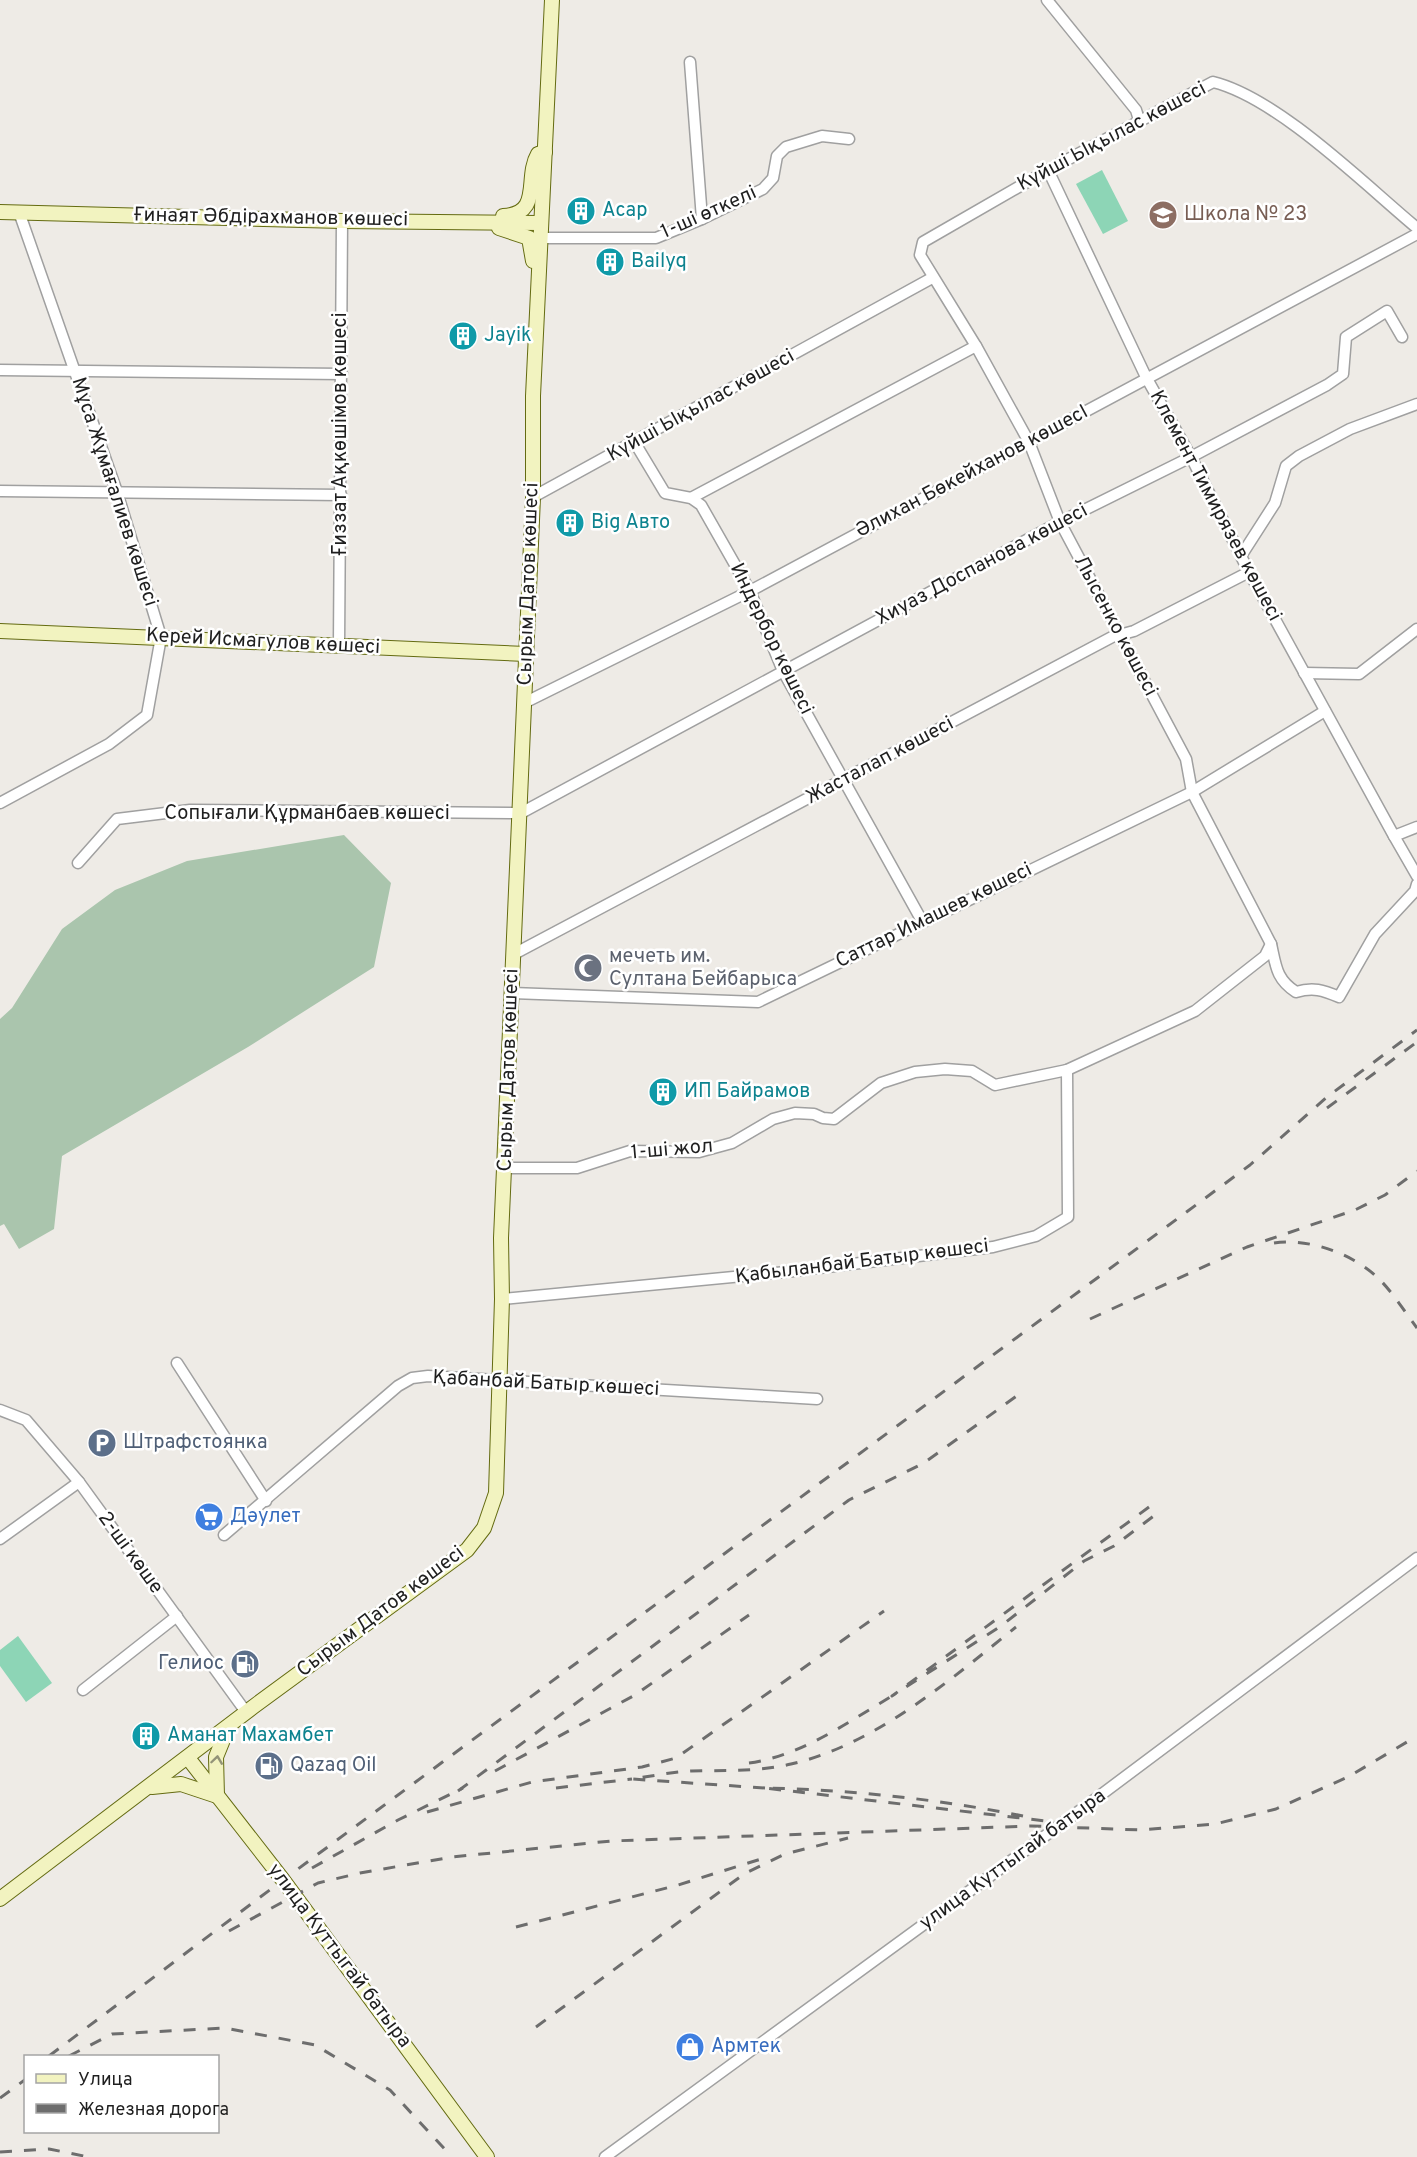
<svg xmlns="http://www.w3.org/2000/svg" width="1417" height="2157" font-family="Overpass,sans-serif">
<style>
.cemetery{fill:#aac5ad}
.pitch{fill:#8dd5b6}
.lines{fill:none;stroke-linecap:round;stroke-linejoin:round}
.street-casing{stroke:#a0a0a0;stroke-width:13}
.secondary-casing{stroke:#646b11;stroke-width:16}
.street{stroke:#fff;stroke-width:10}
.secondary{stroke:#f2f3c0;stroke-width:14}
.rail{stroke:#6d6d6d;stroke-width:3;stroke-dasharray:12 12;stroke-linecap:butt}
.oneway{stroke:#939478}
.labels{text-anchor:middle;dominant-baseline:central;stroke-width:5;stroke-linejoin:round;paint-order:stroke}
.street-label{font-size:20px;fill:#1f1f1f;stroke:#fff}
.culture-label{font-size:20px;fill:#0d838f;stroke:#fff;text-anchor:start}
.education-label{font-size:20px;fill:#785e54;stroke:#fff;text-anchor:start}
.worship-label{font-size:20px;fill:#5b616d;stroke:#fff;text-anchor:start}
.service-label{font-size:20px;fill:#4e5e75;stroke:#fff;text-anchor:start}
.shop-label{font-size:20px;fill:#366cbe;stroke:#fff;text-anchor:start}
</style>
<rect width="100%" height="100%" fill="#eeebe6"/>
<polygon class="cemetery" points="344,835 391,883 374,967 248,1047 62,1156 54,1229 19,1249 4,1224 0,1226 0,1019 12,1008 62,929 115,890 187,861"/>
<g class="pitch">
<polygon points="1102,170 1128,221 1103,234 1076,184"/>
<polygon points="18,1636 52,1683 26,1702 0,1666 0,1650"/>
</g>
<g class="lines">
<g class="street-casing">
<g id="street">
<polyline points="1047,0 1136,110 1139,120"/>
<polyline points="690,62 702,219"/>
<polyline points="1048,170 1146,377 1191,457 1249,572 1394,836"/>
<polyline points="541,238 656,238 702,219 763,189 773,178 777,156 786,147 822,136 849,139"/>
<polyline points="0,370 342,374"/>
<polyline points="635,443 665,493 691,498 701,505 750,591 783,671 922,921"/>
<polyline points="0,491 341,495"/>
<polyline points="533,497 932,278"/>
<polyline points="691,498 976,346"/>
<polyline points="1241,556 1275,503 1286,466 1299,456 1350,429 1417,404"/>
<polyline points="339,646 342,221"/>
<polyline points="1304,673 1359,674 1417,629"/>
<polyline points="524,703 750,591 1417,234"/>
<polyline points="0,803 109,744 147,715 161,637 117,492 19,212"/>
<polyline points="1417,827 1394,836 1417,876"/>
<polyline points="78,863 117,819 190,810 521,813 1060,522 1191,457 1327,385 1343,374 1346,337 1387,311 1402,337"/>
<path d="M1271 944 1192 792 1186 759 1060 522 1029 442 976 346 920 255 923 242 1048 170 1213 82C1278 98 1364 184 1417 228"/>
<polyline points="514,954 1112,637 1134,631 1249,572"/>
<polyline points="512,993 758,1002 1192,792 1325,711"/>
<polyline points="504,1168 577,1168 630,1151 699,1152 732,1143 773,1119 795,1113 814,1114 823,1118 834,1119 881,1083 915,1072 945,1069 972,1071 995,1085 1067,1070"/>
<path d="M502 1299 786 1272 993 1247 1036 1236 1068 1217 1067 1070 1195 1011 1265 956 1271 944C1276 966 1276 979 1296 992 1313 987 1323 990 1339 997L1375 934 1415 891 1417 884"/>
<polyline points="177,1363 266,1501"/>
<polyline points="0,1410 26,1420 79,1482 246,1712"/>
<polyline points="224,1535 398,1386 412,1378 428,1376 817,1399"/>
<polyline points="0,1539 79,1482"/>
<polyline points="83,1690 177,1616"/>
<polyline points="605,2157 1086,1806 1417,1558"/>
</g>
</g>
<g class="secondary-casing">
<g id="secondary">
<polyline points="0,212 342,221 541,223"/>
<path d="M503 216C543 214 524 178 538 154L545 152"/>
<polyline points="499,228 529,238 533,261"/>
<polyline points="0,631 526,654"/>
<polyline points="188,1758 283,1880 487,2157"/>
<polyline points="152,1787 181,1784 217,1796 216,1757 227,1730"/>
<polyline points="0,1899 253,1707 467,1550 484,1528 496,1493 502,1299 501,1238 533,497 533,396 552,0"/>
</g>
</g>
<use href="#street" class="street"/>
<use href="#secondary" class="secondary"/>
<g class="rail">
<polyline points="1327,1108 1417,1042"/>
<path d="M1274 1243C1309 1238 1351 1253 1377 1277 1392 1291 1404 1311 1417 1328"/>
<polyline points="1090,1319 1247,1247 1355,1210 1385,1195 1417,1171"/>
<polyline points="1149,1507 892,1696 1001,1626 1084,1561 1114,1546 1155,1515"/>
<path d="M749 1763C801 1756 848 1722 892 1696"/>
<polyline points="495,1771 635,1695 749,1615"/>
<polyline points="556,1788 632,1779"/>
<path d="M765 1788 632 1779C652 1776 672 1772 691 1771 725 1770 758 1772 791 1764 875 1745 950 1680 1016 1627"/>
<polyline points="458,1791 849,1500 924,1463 1018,1395"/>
<polyline points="427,1812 532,1782 642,1767 676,1758 884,1611"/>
<path d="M1023 1816C938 1799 852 1790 765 1788L1046 1821"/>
<polyline points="312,1868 398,1820 463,1788"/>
<polyline points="516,1927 678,1885 761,1859"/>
<polyline points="229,1931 318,1883 360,1873 452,1857 611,1841 1031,1826 1141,1830 1215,1824 1276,1809 1348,1777 1417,1736"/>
<polyline points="536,2027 744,1874 785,1854 848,1838"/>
<polyline points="49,2056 283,1880 1250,1165 1327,1097 1417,1030"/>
<polyline points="69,2056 112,2034 225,2028 315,2045 390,2090 452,2157"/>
<polyline points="0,2098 26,2079"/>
<polyline points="0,2152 49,2149 89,2157"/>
</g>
</g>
<defs><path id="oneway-chevron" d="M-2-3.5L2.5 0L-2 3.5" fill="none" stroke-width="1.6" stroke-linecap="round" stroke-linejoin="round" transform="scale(1.5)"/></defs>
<use class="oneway" href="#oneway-chevron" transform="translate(217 1760) rotate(-82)"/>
<defs>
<g id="building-disc" transform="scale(1.5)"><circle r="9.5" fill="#0f9aa8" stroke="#fff"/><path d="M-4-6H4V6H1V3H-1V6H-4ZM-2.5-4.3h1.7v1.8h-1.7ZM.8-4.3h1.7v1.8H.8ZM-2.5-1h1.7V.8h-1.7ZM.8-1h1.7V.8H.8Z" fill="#fff"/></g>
<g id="school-disc" transform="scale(1.5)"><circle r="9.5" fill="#8d6e63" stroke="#fff"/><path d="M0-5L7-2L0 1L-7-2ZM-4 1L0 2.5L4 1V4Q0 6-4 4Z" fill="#fff"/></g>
<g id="mosque-disc" transform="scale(1.5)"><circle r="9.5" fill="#6b7280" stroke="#fff"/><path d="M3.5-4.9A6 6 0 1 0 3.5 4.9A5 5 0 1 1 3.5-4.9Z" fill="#fff"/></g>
<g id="parking-disc" transform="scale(1.5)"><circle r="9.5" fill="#5c6f8a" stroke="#fff"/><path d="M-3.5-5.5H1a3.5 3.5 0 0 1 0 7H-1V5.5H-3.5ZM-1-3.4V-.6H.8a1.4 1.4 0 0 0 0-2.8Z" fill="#fff"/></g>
<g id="supermarket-disc" transform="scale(1.5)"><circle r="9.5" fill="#3f7fe0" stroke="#fff"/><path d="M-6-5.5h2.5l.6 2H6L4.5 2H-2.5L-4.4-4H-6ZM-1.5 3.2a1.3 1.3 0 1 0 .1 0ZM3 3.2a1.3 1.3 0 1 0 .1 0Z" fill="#fff"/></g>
<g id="fuel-disc" transform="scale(1.5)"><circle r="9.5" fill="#5c6f8a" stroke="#fff"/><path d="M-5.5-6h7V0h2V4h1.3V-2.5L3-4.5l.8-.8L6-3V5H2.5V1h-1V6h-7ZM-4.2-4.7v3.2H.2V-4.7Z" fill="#fff"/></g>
<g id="shop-disc" transform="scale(1.5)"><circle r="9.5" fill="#3f7fe0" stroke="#fff"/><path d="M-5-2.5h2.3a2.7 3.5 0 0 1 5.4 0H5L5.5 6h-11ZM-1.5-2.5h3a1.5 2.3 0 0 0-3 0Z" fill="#fff"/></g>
</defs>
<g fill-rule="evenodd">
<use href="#building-disc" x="581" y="211"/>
<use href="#school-disc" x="1163" y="215"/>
<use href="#building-disc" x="610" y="262"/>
<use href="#building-disc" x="463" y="336"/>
<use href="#building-disc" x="570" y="523"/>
<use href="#mosque-disc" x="588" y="968"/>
<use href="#building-disc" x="663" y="1092"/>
<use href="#parking-disc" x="102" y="1443"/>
<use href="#supermarket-disc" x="209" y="1517"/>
<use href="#fuel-disc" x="245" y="1664"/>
<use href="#building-disc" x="146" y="1736"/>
<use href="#fuel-disc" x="269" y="1766"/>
<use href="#shop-disc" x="690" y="2047"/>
</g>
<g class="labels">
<g class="street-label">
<text transform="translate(1112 137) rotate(-28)">Күйші Ықылас көшесі</text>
<text transform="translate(709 213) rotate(-24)">1-ші өткелі</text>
<text transform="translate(271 218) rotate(1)">Ғинаят Әбдірахманов көшесі</text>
<text transform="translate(701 406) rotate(-29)">Күйші Ықылас көшесі</text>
<text transform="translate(341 434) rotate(-90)">Ғиззат Ақкөшімов көшесi</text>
<text transform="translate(972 472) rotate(-28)">Әлихан Бөкейханов көшесI</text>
<text transform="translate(114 492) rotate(72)">Мұса Жұмағалиев көшесі</text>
<text transform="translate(1215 506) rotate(62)">Клемент Тимирязев көшесі</text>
<text transform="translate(982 565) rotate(-28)">Хиуаз Доспанова көшесі</text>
<text transform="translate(529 584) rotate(-88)">Сырым Датов көшесі</text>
<text transform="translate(1115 626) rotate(62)">Лысенко көшесі</text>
<text transform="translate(771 639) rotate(64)">Индербор көшесі</text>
<text transform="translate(263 642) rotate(3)">Керей Исмагулов көшесі</text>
<text transform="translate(880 761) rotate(-28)">Жасталап көшесі</text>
<text x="307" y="814">Сопығали Құрманбаев көшесі</text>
<text transform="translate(934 916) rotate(-26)">Саттар Имашев көшесі</text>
<text transform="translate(509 1070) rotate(-88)">Сырым Датов көшесі</text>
<text transform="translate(672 1150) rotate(-5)">1-ші жол</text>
<text transform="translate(862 1262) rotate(-7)">Қабыланбай Батыр көшесі</text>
<text transform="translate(546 1384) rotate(3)">Қабанбай Батыр көшесі</text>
<text transform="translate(130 1553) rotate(54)">2-ші көше</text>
<text transform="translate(381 1612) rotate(-37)">Сырым Датов көшесі</text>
<text transform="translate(1013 1860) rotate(-36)">улица Куттыгай батыра</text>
<text transform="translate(339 1956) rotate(53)">улица Куттыгай батыра</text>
</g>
<g class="culture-label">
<text x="602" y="211">Асар</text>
<text x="631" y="262">Bailyq</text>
<text x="484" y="336">Jayik</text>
<text x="591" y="523">Big Авто</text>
<text x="684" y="1092">ИП Байрамов</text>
<text x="167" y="1736">Аманат Махамбет</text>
</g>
<g class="education-label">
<text x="1184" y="215">Школа № 23</text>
</g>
<g class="worship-label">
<text x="609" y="957">мечеть им.<tspan x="609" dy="23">Султана Бейбарыса</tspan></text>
</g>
<g class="service-label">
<text x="123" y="1443">Штрафстоянка</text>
<text x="224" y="1664" text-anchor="end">Гелиос</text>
<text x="290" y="1766">Qazaq Oil</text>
</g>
<g class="shop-label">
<text x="230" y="1517">Дәулет</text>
<text x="711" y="2047">Армтек</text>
</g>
</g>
<rect x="24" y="2055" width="195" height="78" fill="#ffffff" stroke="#a5a5a5" stroke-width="1.5"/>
<rect x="36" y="2074" width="30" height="9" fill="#f2f3c0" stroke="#a5a5a5" stroke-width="1.5"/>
<text x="78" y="2085" font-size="18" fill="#1f1f1f">Улица</text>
<rect x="36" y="2104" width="30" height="9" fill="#6d6d6d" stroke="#a5a5a5" stroke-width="1.5"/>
<text x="78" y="2115" font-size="18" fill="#1f1f1f">Железная дорога</text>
</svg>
